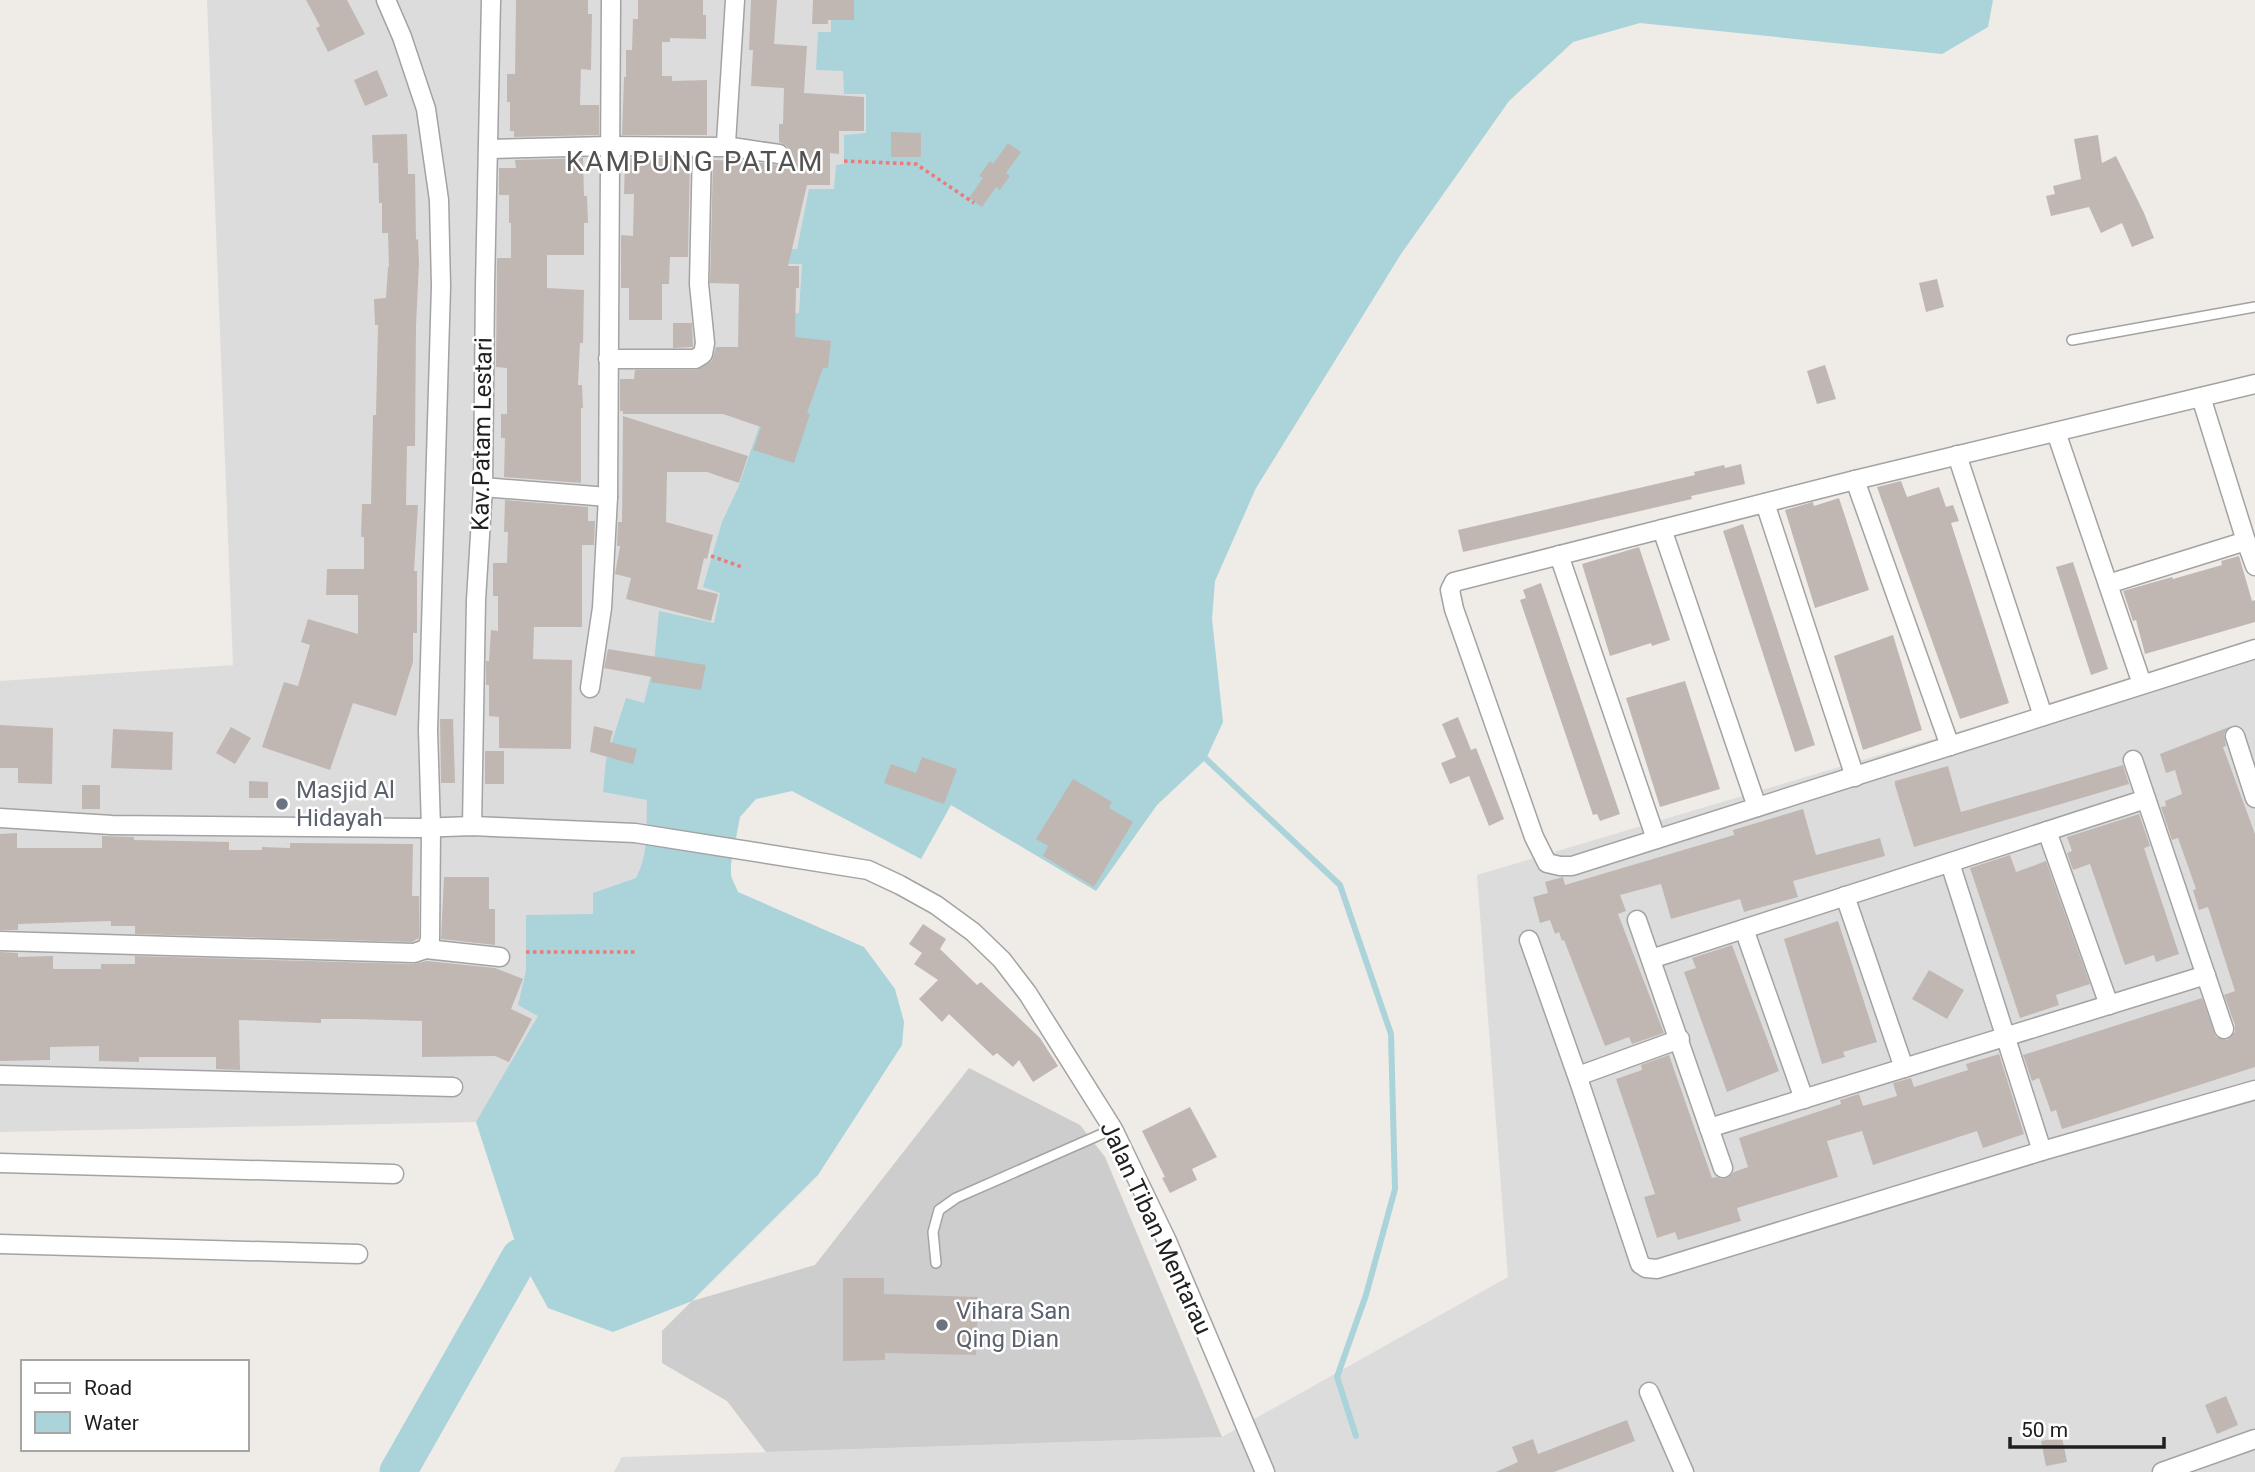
<svg xmlns="http://www.w3.org/2000/svg" width="2255" height="1472" font-family="Roboto,sans-serif">
<style>
.residential{fill:#dddcdc}
.religious{fill:#cdcdcd}
.water{fill:#aad3da}
.lines{fill:none;stroke-linecap:round;stroke-linejoin:round}
.stream{stroke:#aad3da;stroke-width:6}
.river{stroke:#aad3da;stroke-width:37}
.building{fill:#c0b7b3}
.service-casing{stroke:#a3a3a3;stroke-width:12}
.minor-casing{stroke:#a3a3a3;stroke-width:21}
.path{stroke:#f07876;stroke-width:3.5;stroke-dasharray:3.5 3.5;stroke-linecap:butt}
.service{stroke:#fff;stroke-width:9}
.minor{stroke:#fff;stroke-width:18}
.worship-dot{fill:#6b7280;stroke:#fff;stroke-width:2.5}
.labels{text-anchor:middle;dominant-baseline:central;stroke-width:5;stroke-linejoin:round;paint-order:stroke}
.street-label{font-size:24px;fill:#1f1f1f;stroke:#fff}
.worship-label{font-size:24px;fill:#5b616d;stroke:#fff;text-anchor:start}
.quarter-label{font-size:28px;letter-spacing:2px;fill:#525252;stroke:#fff}
</style>
<rect width="100%" height="100%" fill="#efebe6"/>
<g class="residential">
<polygon points="207,0 908,0 641,879 476,1122 0,1132 0,681 233,665"/>
<polygon points="2255,643 2255,1472 614,1472 622,1457 1222,1437 1508,1277 1477,875"/>
</g>
<polygon class="religious" points="969,1068 1080,1125 1105,1157 1222,1437 766,1452 727,1401 662,1363 662,1331 692,1301 815,1265"/>
<path class="water" d="M831 0H1993L1988 27 1942 54 1640 23 1573 42 1509 101 1401 254 1256 488 1215 581 1212 619 1223 722 1206 759 1157 805 1096 891 951 805 921 859 792 791 756 799 740 817 731 864V876L738 892 864 947 895 989 904 1022 902 1045 818 1175 692 1301 613 1332 548 1308 520 1257 476 1122 538 1016 518 1005 526 971V915L593 914V893L636 878C649 854 646 827 647 800L603 792 606 760 626 698 644 703 654 663 659 611 714 623 720 593 703 587 722 522 738 488 768 401 783 315 799 313 802 264 747 263V249H797L809 189H834L836 165 844 164V135L866 133V94H844L843 71 816 70 818 32H831Z"/>
<g class="lines">
<polyline class="stream" points="1206,759 1340,885 1391,1034 1395,1189 1366,1295 1337,1377 1356,1436"/>
<polyline class="river" points="398,1472 520,1257"/>
</g>
<g class="building">
<polygon points="306,0 347,0 365,34 328,52 316,28 320,26"/>
<polygon points="516,0 588,0 588,14 592,14 591,70 581,69 580,105 599,105 599,135 514,137 514,131 510,131 510,102 507,102 507,74 515,74"/>
<polygon points="638,0 703,0 703,15 706,15 706,39 670,38 670,42 662,42 662,76 672,76 672,81 707,80 707,135 622,135 624,77 626,77 626,50 632,50 633,19 638,19"/>
<polygon points="751,0 777,0 774,44 807,46 804,93 864,97 864,131 839,131 839,154 830,153 830,185 807,185 788,266 799,266 799,288 796,288 795,337 831,341 828,368 823,368 807,413 810,414 794,463 753,450 761,427 723,414 623,414 623,411 620,411 620,379 634,379 635,370 696,370 712,361 716,347 738,347 739,284 710,283 713,160 746,161 778,165 787,162 790,155 787,146 779,142 779,124 783,124 784,88 751,86 753,50 749,50"/>
<polygon points="813,0 854,0 854,20 828,20 828,24 812,24"/>
<polygon points="377,70 388,96 365,106 354,80"/>
<polygon points="891,132 921,133 921,157 891,157"/>
<polygon points="407,134 408,174 415,174 416,240 418,239 419,263 416,326 415,446 407,446 406,505 418,505 414,571 417,571 417,633 413,633 413,662 396,716 353,703 330,770 262,747 284,682 298,686 310,645 301,642 308,619 358,634 358,595 326,595 327,569 364,569 364,537 361,537 362,504 371,504 373,415 376,415 378,325 375,325 374,299 386,298 388,267 389,267 388,233 382,233 382,203 379,203 378,163 373,163 372,135"/>
<polygon points="2098,135 2102,163 2116,156 2144,213 2154,238 2132,247 2122,223 2101,233 2089,207 2051,216 2046,196 2055,194 2053,186 2081,179 2074,139"/>
<polygon points="1008,143 1021,152 1006,173 1010,176 1000,190 996,187 982,207 969,198 983,178 979,176 990,161 993,164"/>
<polygon points="583,158 584,196 587,196 588,223 584,223 584,255 547,255 547,288 584,290 583,343 580,343 578,385 582,385 583,408 581,408 581,483 504,477 505,438 501,438 501,414 507,414 507,368 496,367 497,258 511,258 511,223 509,223 509,195 499,195 499,168 516,168 515,160"/>
<polygon points="625,158 690,158 688,257 670,257 669,284 662,284 662,320 629,320 629,288 621,288 621,235 633,236 634,194 624,194"/>
<polygon points="1937,279 1944,307 1926,312 1919,283"/>
<polygon points="673,323 692,323 693,347 673,348"/>
<polygon points="1825,365 1836,399 1817,404 1807,371"/>
<polygon points="623,416 748,456 739,483 707,472 667,472 666,522 713,535 707,559 704,558 697,589 718,594 711,621 626,599 631,578 615,574 620,546 617,546 618,522 622,522"/>
<polygon points="1741,464 1745,484 1691,496 1692,499 1463,552 1458,530 1695,475 1694,472 1724,465 1725,468"/>
<polygon points="1901,481 1907,497 1939,487 1946,507 1953,505 1959,521 1951,523 2009,703 1960,719 1877,487"/>
<polygon points="1839,498 1869,590 1815,608 1785,510 1813,502 1814,506"/>
<polygon points="505,500 588,507 588,521 595,521 594,545 582,545 582,627 534,627 533,659 572,660 571,749 499,748 499,717 489,716 489,685 486,685 486,661 489,661 491,630 498,631 498,596 493,596 493,563 507,563 508,532 504,532"/>
<polygon points="1743,524 1815,745 1795,752 1723,531"/>
<polygon points="1639,547 1670,640 1652,646 1651,643 1610,656 1582,564"/>
<polygon points="2239,556 2252,601 2255,600 2255,622 2145,654 2136,620 2133,621 2123,591 2172,577 2173,579 2222,565 2221,561"/>
<polygon points="2073,562 2108,669 2091,675 2056,567"/>
<polygon points="1541,583 1620,814 1600,821 1597,814 1593,815 1520,600 1526,598 1523,590"/>
<polygon points="1893,635 1922,730 1863,750 1834,656"/>
<polygon points="608,649 706,665 701,690 651,682 652,677 604,668"/>
<polygon points="1685,681 1720,789 1660,807 1626,698"/>
<polygon points="1458,717 1471,750 1476,748 1504,819 1489,826 1469,776 1450,784 1441,763 1456,757 1442,724"/>
<polygon points="440,719 453,719 455,783 441,783"/>
<polygon points="0,725 53,728 52,784 18,783 18,768 0,768"/>
<polygon points="594,726 613,731 610,742 637,749 633,764 590,752"/>
<polygon points="231,727 251,738 235,764 216,753"/>
<polygon points="2229,727 2224,734 2226,746 2223,747 2255,834 2255,1067 2062,1129 2056,1110 2051,1112 2039,1078 2032,1081 2023,1055 2202,998 2216,1037 2227,1040 2235,1032 2235,1025 2224,995 2235,991 2208,907 2199,910 2193,890 2196,889 2178,838 2172,840 2161,807 2166,806 2165,801 2182,794 2175,770 2166,773 2160,754"/>
<polygon points="113,729 173,732 172,770 111,768"/>
<rect x="485" y="751" width="19" height="33"/>
<polygon points="922,757 957,769 944,804 884,783 891,764 916,773"/>
<polygon points="2123,765 2129,784 1914,847 1895,785 1895,781 1948,766 1961,812"/>
<polygon points="1073,779 1112,802 1109,808 1133,822 1094,887 1043,856 1048,846 1036,839"/>
<polygon points="249,781 268,782 268,798 249,798"/>
<rect x="82" y="785" width="18" height="24"/>
<polygon points="1803,809 1816,855 1880,838 1885,856 1793,881 1798,897 1744,912 1740,899 1671,919 1661,884 1620,895 1626,911 1618,914 1664,1033 1632,1044 1629,1037 1605,1046 1564,940 1562,941 1559,932 1555,934 1550,920 1540,923 1533,897 1548,893 1545,882 1563,877 1565,885 1734,835 1733,830"/>
<polygon points="2139,814 2150,846 2144,848 2179,954 2156,962 2154,955 2125,965 2090,864 2073,870 2067,853 2072,851 2067,837"/>
<polygon points="17,833 17,848 102,848 102,836 134,837 134,840 229,842 229,850 262,850 262,847 290,848 290,843 413,844 412,896 419,896 419,938 412,942 135,934 135,926 111,926 111,921 18,924 18,930 0,930 0,834"/>
<polygon points="2010,855 2016,872 2046,861 2090,984 2056,995 2059,1005 2020,1018 1970,868"/>
<polygon points="444,877 489,877 489,909 495,909 495,945 441,939"/>
<polygon points="1838,921 1877,1042 1843,1052 1845,1057 1822,1064 1784,939"/>
<polygon points="923,924 946,939 940,949 977,985 981,982 1040,1038 1058,1066 1033,1082 1019,1060 1013,1067 997,1053 993,1056 949,1014 942,1022 919,999 938,980 914,964 922,953 909,944"/>
<polygon points="1732,945 1779,1071 1727,1092 1684,972 1696,968 1692,958"/>
<polygon points="0,952 18,953 18,957 53,956 53,969 101,969 101,964 135,964 135,956 414,964 427,961 495,968 523,979 511,1009 532,1019 509,1062 495,1056 422,1057 422,1021 355,1019 321,1019 321,1023 239,1020 240,1070 216,1069 216,1057 139,1057 139,1062 99,1061 99,1046 50,1047 50,1060 0,1061"/>
<polygon points="1929,970 1964,990 1947,1019 1912,999"/>
<polygon points="1999,1054 2024,1134 1983,1148 1977,1131 1873,1165 1862,1131 1827,1141 1838,1177 1737,1208 1741,1221 1678,1240 1675,1232 1657,1238 1644,1197 1655,1194 1616,1079 1642,1070 1641,1065 1669,1055 1712,1178 1716,1177 1722,1179 1727,1178 1734,1172 1748,1167 1739,1138 1841,1104 1840,1100 1859,1094 1863,1106 1897,1096 1893,1083 1911,1078 1914,1087 1968,1070 1966,1064"/>
<polygon points="1190,1107 1217,1157 1192,1169 1197,1180 1170,1193 1162,1178 1165,1177 1142,1131"/>
<polygon points="843,1278 884,1278 884,1294 978,1297 976,1355 885,1353 885,1360 843,1361"/>
<polygon points="2226,1396 2238,1425 2217,1434 2205,1405"/>
<polygon points="1627,1420 1635,1441 1554,1472 1496,1472 1518,1462 1512,1447 1533,1439 1538,1454"/>
<polygon points="2062,1437 2067,1462 2046,1466 2041,1441"/>
</g>
<g class="lines">
<g class="service-casing">
<g id="service">
<polyline points="2072,340 2255,307"/>
<polyline points="936,1263 933,1232 939,1210 956,1198 1113,1129"/>
</g>
</g>
<g class="minor-casing">
<g id="minor">
<polyline points="725,146 779,154"/>
<polyline points="489,149 609,146 722,147 726,143 735,0"/>
<polyline points="608,359 695,359 703,354 705,343 699,284 702,148"/>
<polyline points="2255,384 1855,480 1454,582 1450,590 1454,609 1534,837 1547,863 1560,866 1572,866 2255,649"/>
<polyline points="2201,397 2246,541"/>
<polyline points="2056,432 2142,684"/>
<polyline points="1957,455 2043,716"/>
<polyline points="1855,480 1950,746"/>
<polyline points="483,487 608,497"/>
<polyline points="1765,503 1855,777"/>
<polyline points="1662,529 1757,807"/>
<polyline points="1559,555 1656,839"/>
<polyline points="2108,584 2246,541 2255,566"/>
<polyline points="590,688 602,608 608,497 611,0"/>
<polyline points="2235,736 2255,798"/>
<polyline points="2133,760 2224,1029"/>
<polyline points="0,818 112,825 419,828 472,826 635,833 868,870 900,885 936,905 973,932 1002,960 1028,994 1113,1129 1167,1241 1265,1472"/>
<polyline points="472,826 476,600 483,487 485,286 491,0"/>
<polyline points="2047,831 2109,1005"/>
<polyline points="1950,863 2042,1151"/>
<polyline points="1845,896 1904,1068"/>
<polyline points="1637,920 1723,1168"/>
<polyline points="1744,929 1804,1099"/>
<polyline points="1529,940 1580,1084 1640,1264 1646,1268 1657,1269 2042,1151 2255,1090"/>
<polyline points="0,941 414,953 426,949 430,940 431,828 428,730 441,286 439,200 426,109 402,37 386,0"/>
<polyline points="426,949 500,957"/>
<polyline points="1651,959 2146,799"/>
<polyline points="0,1075 453,1087"/>
<polyline points="1578,1076 1680,1039"/>
<polyline points="1709,1128 2206,975"/>
<polyline points="0,1163 394,1174"/>
<polyline points="0,1244 358,1254"/>
<polyline points="1649,1392 1684,1472"/>
<polyline points="2162,1472 2255,1439"/>
</g>
</g>
<g class="path">
<polyline points="844,161 916,164 974,203"/>
<polyline points="711,556 742,567"/>
<polyline points="526,952 638,952"/>
</g>
<use href="#service" class="service"/>
<use href="#minor" class="minor"/>
</g>
<g class="worship-dot">
<circle cx="282" cy="804" r="7"/>
<circle cx="942" cy="1325" r="7"/>
</g>
<g class="labels">
<g class="street-label">
<text transform="translate(482 434) rotate(-89)">Kav.Patam Lestari</text>
<text transform="translate(1156 1228) rotate(65)">Jalan Tiban Mentarau</text>
</g>
<g class="worship-label">
<text x="296" y="790">Masjid Al<tspan x="296" dy="28">Hidayah</tspan></text>
<text x="956" y="1311">Vihara San<tspan x="956" dy="28">Qing Dian</tspan></text>
</g>
<g class="quarter-label">
<text x="695" y="161">KAMPUNG PATAM</text>
</g>
</g>
<rect x="21" y="1360" width="228" height="91" fill="#ffffff" stroke="#a5a5a5" stroke-width="2"/>
<rect x="35" y="1383" width="35" height="10" fill="#ffffff" stroke="#a5a5a5" stroke-width="2"/>
<text x="84" y="1395" font-size="21" fill="#1f1f1f">Road</text>
<rect x="35" y="1412" width="35" height="21" fill="#aad3da" stroke="#a5a5a5" stroke-width="2"/>
<text x="84" y="1430" font-size="21" fill="#1f1f1f">Water</text>
<path d="M2010 1437v10h154v-10" fill="none" stroke="#1f1f1f" stroke-width="3.5"/>
<text x="2021" y="1437" font-size="21" fill="#1f1f1f" stroke="#ffffff" stroke-width="5" paint-order="stroke">50 m</text>
</svg>
